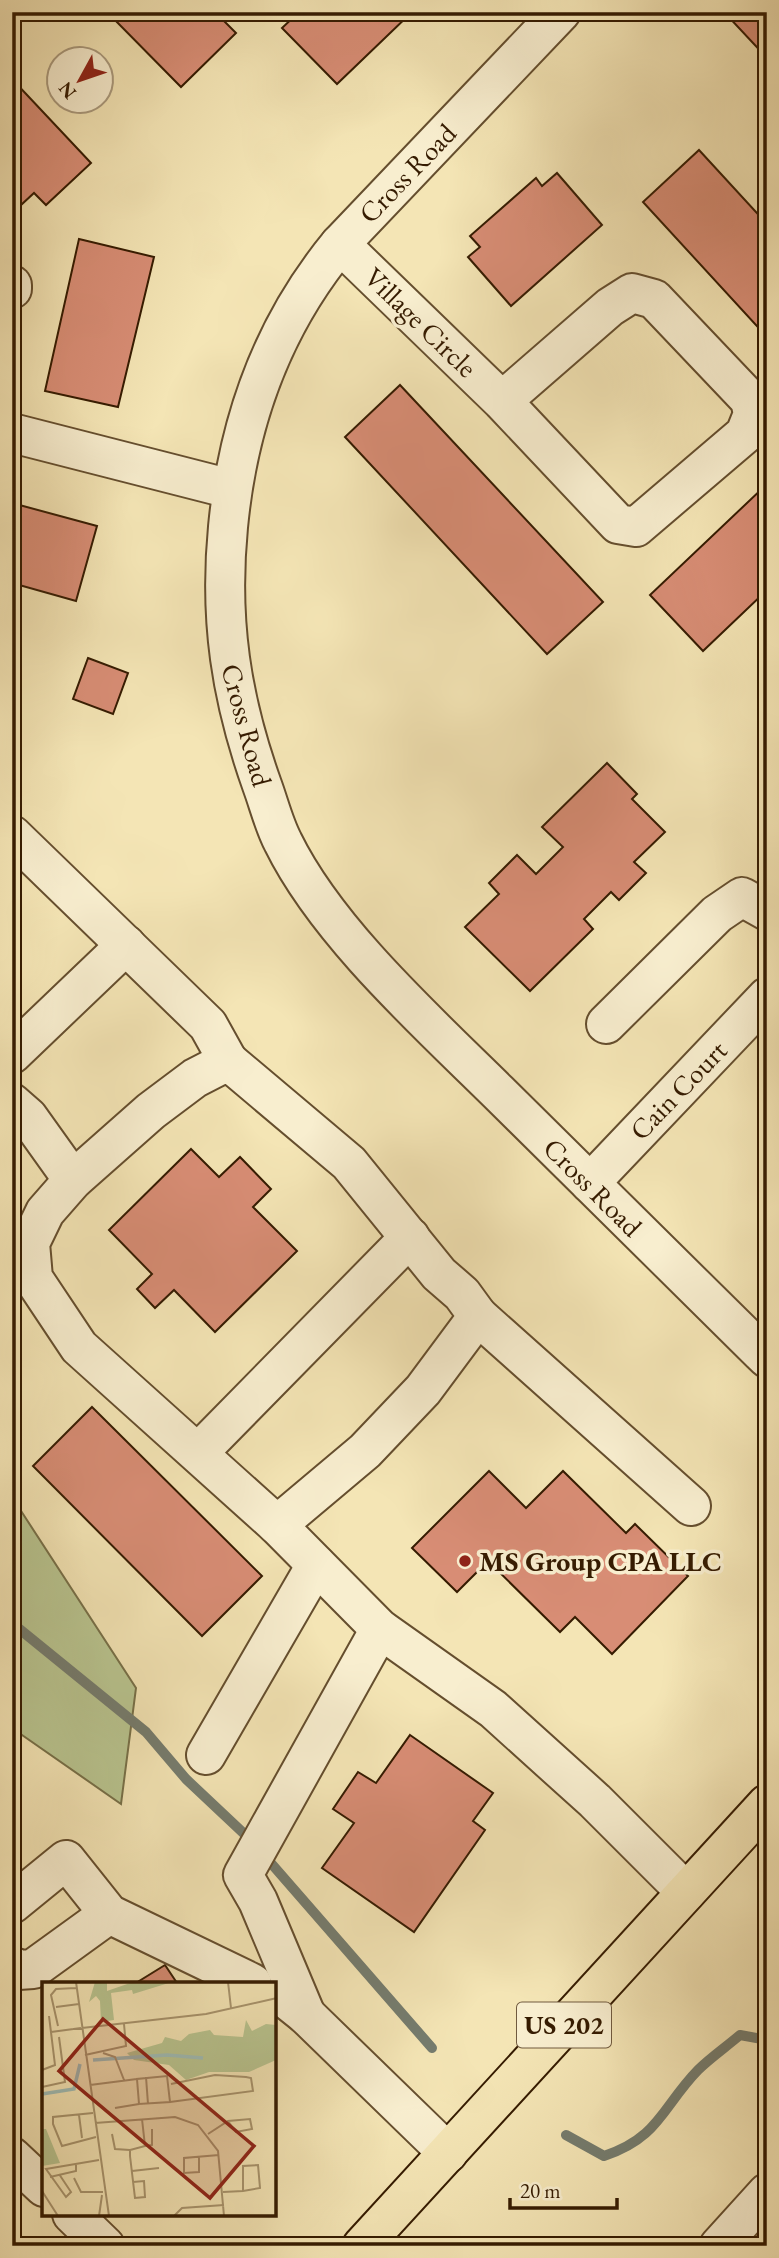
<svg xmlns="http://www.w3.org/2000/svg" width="779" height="2258" font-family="'EB Garamond',serif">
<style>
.green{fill:#b9c590;stroke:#777048;stroke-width:2}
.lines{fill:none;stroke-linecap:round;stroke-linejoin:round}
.stream{stroke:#757c6e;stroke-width:10}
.building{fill:#d88d75;stroke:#351b01;stroke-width:2}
.minor-casing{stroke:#654e2e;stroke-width:42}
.highway-casing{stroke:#351b01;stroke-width:42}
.minor{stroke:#f8eecf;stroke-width:38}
.highway{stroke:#f4e5b5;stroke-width:38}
.poi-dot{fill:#8f2418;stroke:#f8eecf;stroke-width:2.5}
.labels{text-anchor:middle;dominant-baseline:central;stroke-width:7;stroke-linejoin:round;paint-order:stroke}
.shield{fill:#f8eecf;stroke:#705a3f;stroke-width:2}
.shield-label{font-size:26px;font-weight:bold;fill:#351b01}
.street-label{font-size:28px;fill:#351b01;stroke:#f8eecf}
.poi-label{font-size:28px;font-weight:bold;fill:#351b01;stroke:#f8eecf;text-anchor:start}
.inset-river{fill:none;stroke:#9fbdb6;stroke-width:3.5}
.inset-road{fill:none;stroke:#a8946d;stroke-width:2}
.view{fill:#8f2418;fill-opacity:0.15;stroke:#8f2418;stroke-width:3.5}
.inset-edge{fill:none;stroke:#351b01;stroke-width:3.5}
</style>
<rect width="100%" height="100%" fill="#f4e5b5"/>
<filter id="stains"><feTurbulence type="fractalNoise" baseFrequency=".00286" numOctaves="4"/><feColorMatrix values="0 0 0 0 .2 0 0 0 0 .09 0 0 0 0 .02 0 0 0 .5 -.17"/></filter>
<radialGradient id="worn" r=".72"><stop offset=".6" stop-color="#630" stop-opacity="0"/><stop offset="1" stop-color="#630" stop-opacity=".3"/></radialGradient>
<polygon class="green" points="12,1497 136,1688 121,1804 12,1728"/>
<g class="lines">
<g class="stream">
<polyline points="12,1623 146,1732 186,1779 253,1842"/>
<polyline points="263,1854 432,2048"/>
<path d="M566 2135 604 2156C659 2138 662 2107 698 2070 710 2058 726 2047 740 2035L762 2039 767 2035"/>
</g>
</g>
<g class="building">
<polygon points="107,12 215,12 236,33 181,87"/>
<polygon points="299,12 412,12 337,84 282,28"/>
<polygon points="724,12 767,12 767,58"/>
<polygon points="12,79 91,163 46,205 34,193 21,205 12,195"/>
<polygon points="699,150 767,224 767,337 643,202"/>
<polygon points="557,173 602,225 511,306 468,257 480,247 470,236 536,178 542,186"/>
<polygon points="79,239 154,257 118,407 45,391"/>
<polygon points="400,385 603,602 547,654 345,437"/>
<polygon points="767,484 767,590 703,651 650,595"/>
<polygon points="12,503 97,526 76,601 12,583"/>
<polygon points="88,658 128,673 113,714 73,699"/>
<polygon points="607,763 637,794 632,799 665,832 634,862 646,873 619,900 611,892 584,919 593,929 530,991 465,927 499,894 489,883 517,855 536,874 563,847 542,827"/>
<polygon points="191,1149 219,1177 240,1157 271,1189 253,1207 297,1251 215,1332 174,1290 155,1308 137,1289 152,1274 109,1230"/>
<polygon points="92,1407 262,1576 202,1636 33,1466"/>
<polygon points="489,1471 526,1508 563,1471 626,1533 635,1524 688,1576 612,1654 575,1617 560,1632 488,1561 457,1592 412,1548"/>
<polygon points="410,1735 493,1793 473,1821 485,1830 414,1932 322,1868 354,1823 333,1809 358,1772 376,1783"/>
<polygon points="165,1965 177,1983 136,1983"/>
</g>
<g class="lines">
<g class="minor-casing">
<g id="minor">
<path d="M561 12 340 244C272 326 238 422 228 527 219 620 231 698 262 785 269 804 274 825 283 842 327 932 427 1022 498 1092 588 1181 677 1270 767 1358"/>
<polyline points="340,244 502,401 618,524 636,527 745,434 753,414 750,400 654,299 632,293 610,307 502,401"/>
<polyline points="12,285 12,289"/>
<polyline points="12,433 231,489"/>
<polyline points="12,835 208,1025 228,1061"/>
<polyline points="606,1024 717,914 742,897 767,911"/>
<polyline points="12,1054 126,945"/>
<polygon points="228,1061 349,1163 439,1274 462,1294 478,1316 423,1390 365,1451 277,1525 79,1347 33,1278 30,1243 45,1212 73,1180 151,1111 195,1078"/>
<polyline points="12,1103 28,1117 73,1180"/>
<polyline points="590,1183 767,997"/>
<polyline points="478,1316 691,1506"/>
<polyline points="198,1453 410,1237"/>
<polyline points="277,1525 380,1629 493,1709 595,1801 686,1892"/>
<polyline points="206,1755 316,1565"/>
<polyline points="12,1904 66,1860 109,1914 252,1983"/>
<polyline points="12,1966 18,1970 33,1969 109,1914"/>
<polyline points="286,1999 306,2015 448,2153"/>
<polyline points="306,2015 258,1901 243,1875 380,1629"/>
<polyline points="12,2157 44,2187"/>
<polyline points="72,2214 105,2246"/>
<polyline points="719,2246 767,2193"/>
</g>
</g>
<g class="highway-casing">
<polyline id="highway" points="362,2246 767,1804"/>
</g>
<use href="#minor" class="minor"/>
<use href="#highway" class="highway"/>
</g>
<circle class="poi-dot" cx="465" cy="1561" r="7"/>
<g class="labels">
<rect class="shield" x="517" y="2002.5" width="94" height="45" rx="5"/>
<g class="shield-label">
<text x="564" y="2025">US 202</text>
</g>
<g class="street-label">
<text transform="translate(407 173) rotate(-46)">Cross Road</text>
<text transform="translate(421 322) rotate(44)">Village Circle</text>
<text transform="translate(247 725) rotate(75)">Cross Road</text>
<text transform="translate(678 1090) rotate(-46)">Cain Court</text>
<text transform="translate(593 1187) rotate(45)">Cross Road</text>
</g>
<g class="poi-label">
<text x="479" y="1561">MS Group CPA LLC</text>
</g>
</g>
<g transform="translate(42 1982)">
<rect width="234" height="234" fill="#f4e5b5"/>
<path d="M53 0H65V9L91 0H130L91 12 90 8 69 11 72 38 59 40 58 19 54 14 47 20ZM204 38 210 49 224 42 234 43V78L207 90H167L144 98 127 83 92 78 85 71 120 61 123 55 139 59 147 52 168 48 172 53 201 55ZM0 147H4L18 181 0 184Z" fill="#b9c590"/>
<path class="inset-river" d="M51 78 125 73 161 76M0 112 32 107 38 82"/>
<path class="inset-road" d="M34 0 67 234M186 0 189 26M14 25 37 22M16 44 9 13 14 7 34 6M31 47 164 32 235 16M9 50 39 46M61 71 73 75 82 98M43 73 84 64 82 42M0 88 13 83 7 34M125 94 128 120 97 122 95 97ZM104 95 106 122M48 103 95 97M0 105 23 100 17 55M128 120 211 109 209 96 204 95 173 93 129 102M73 126 97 122M51 131 11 135V142L20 164 54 155M37 133 40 156M53 141 133 135 156 143 176 169 182 234M70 152 73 167 88 168M166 152 186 139 208 137 210 147 194 150 186 139M103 164 110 163V147M157 175V190L142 191V176L177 173M90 189 117 186M17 192 29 210 24 215 4 187 57 178M8 195 34 189V183M32 196 39 210H61M91 200 102 199 103 215 93 216 88 174V168L103 164 100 137M0 209 16 234M181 210 201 209 218 206 216 183 201 184V209M57 234 60 213M132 234 140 226 182 223"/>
<path class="view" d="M61 37 212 164 168 216 17 89Z"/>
<rect width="234" height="234" class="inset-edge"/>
</g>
<rect width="779" height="2258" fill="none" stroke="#f4e5b5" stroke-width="42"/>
<rect x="14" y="14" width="751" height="2230" fill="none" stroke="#351b01" stroke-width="3.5"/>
<rect x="21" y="21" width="737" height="2216" fill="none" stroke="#351b01" stroke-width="2"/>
<g transform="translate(80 80) rotate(230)"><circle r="33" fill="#f8eecf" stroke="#aa9a7d" stroke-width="2"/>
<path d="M0-5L12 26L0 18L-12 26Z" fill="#8f2418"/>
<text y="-10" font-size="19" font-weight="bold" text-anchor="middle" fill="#351b01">N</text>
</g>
<path d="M510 2198v10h107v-10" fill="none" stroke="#351b01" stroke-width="3.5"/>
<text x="520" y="2198" font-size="21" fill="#351b01" stroke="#f8eecf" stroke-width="5" paint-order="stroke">20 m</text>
<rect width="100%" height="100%" filter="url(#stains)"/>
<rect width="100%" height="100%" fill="url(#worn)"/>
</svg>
